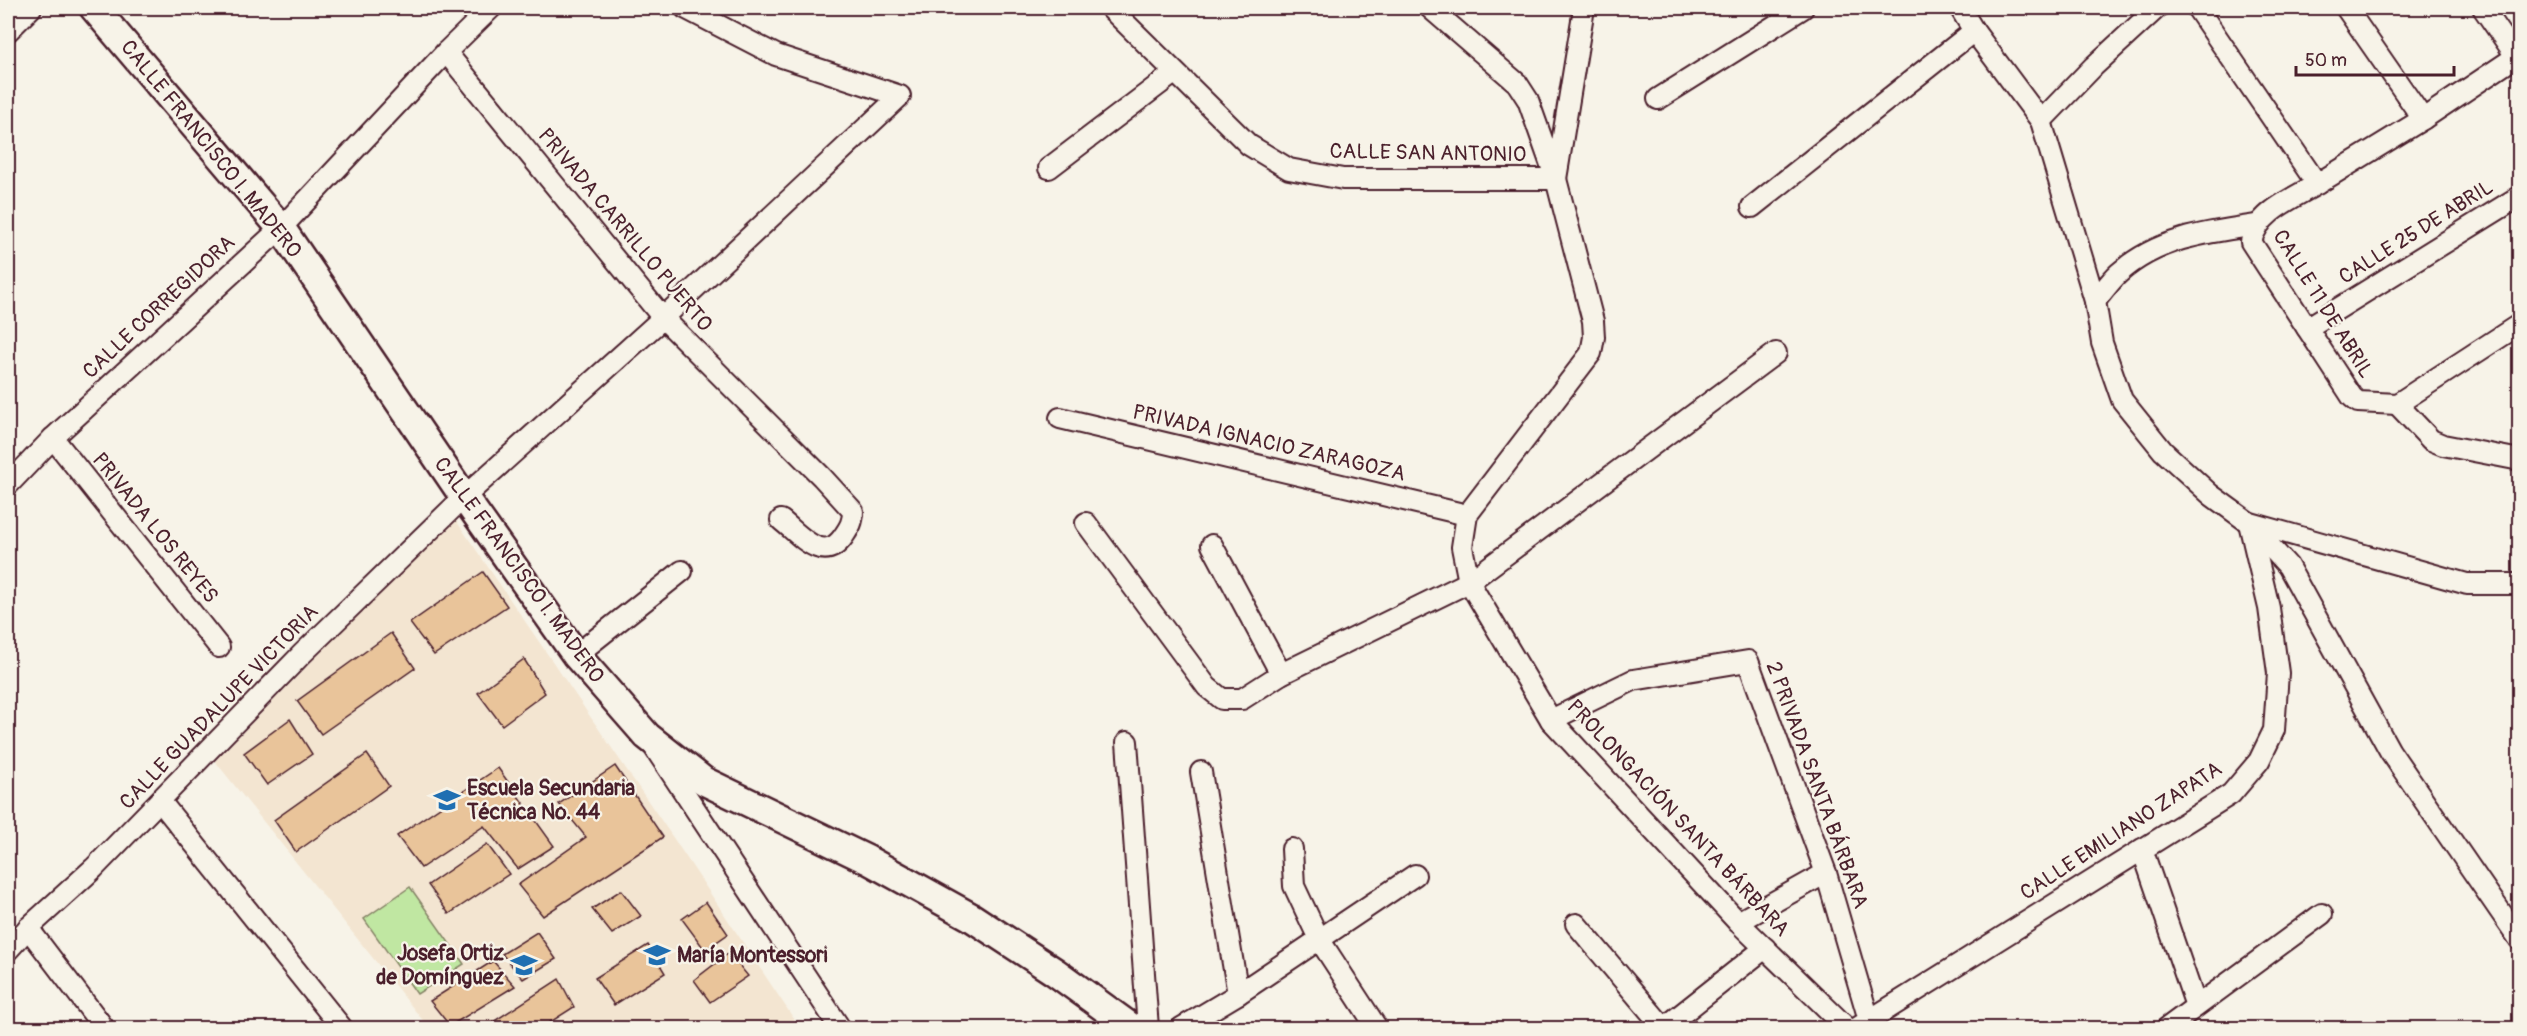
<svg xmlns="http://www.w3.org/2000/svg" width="2527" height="1036" font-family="Pangolin,sans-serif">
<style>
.built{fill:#f3e5d1}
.green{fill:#c0e7a2;stroke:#858366;stroke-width:1.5}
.building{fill:#e9c49a;stroke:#4a1f2b;stroke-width:1.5}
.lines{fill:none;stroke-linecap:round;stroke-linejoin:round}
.street-casing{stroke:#4a1f2b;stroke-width:24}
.secondary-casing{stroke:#4a1f2b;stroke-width:32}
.street{stroke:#f7f3e8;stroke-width:20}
.secondary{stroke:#f7f3e8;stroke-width:27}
.labels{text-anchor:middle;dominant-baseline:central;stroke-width:4.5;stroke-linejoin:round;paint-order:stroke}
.street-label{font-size:21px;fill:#4a1f2b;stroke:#f7f3e8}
.poi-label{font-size:21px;font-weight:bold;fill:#4a1f2b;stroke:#f7f3e8;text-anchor:start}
</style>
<rect width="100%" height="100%" fill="#f7f3e8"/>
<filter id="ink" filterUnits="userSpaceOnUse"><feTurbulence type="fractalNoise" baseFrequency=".0167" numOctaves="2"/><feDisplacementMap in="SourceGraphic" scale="12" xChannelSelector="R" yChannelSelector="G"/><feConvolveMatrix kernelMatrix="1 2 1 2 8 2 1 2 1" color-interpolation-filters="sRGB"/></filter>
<g filter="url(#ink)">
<polygon class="built" points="453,516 674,839 800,1028 429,1028 215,761"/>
<polygon class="green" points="410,887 464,964 417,994 364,919"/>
<g class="building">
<polygon points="483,572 507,606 434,655 410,623"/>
<polygon points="391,633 415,668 321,734 297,701"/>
<polygon points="524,659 545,693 502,725 478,693"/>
<polygon points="290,719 312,754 267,785 244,753"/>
<polygon points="367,754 389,786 296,852 274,820"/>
<polygon points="615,766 663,837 543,916 518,885 586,837 559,804"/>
<polygon points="498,768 554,846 518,869 484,826 421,868 397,836"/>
<polygon points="487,844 509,874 449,914 428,885"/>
<polygon points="621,890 641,916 612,934 592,909"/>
<polygon points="706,902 728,934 705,950 682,919"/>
<polygon points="537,932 556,959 523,979 502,954"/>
<polygon points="648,945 665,973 614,1005 595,978"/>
<polygon points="729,953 748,976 710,1002 694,980"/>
<polygon points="493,961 515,986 450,1026 430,1001"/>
<polygon points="559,979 574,1007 541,1028 497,1028 493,1022"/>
</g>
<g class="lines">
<g class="street-casing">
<g id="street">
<polyline points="1110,8 1249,145 1289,169 1343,179 1556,179 1584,8"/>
<polyline points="1430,8 1517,83 1528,100 1556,179 1593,321 1594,337 1591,353 1467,515 1462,547 1469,582 1551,720 1738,922 1847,1028"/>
<polyline points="1960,8 1974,31 2041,121 2095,301 2102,343 2122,400 2163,451 2211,495 2248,522 2288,566 2390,751 2520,940"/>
<path d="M2197 8 2317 184C2292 199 2258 212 2251 242L2352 397 2358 402 2397 404"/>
<polyline points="2346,8 2423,119"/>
<polyline points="2483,8 2516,56"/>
<polyline points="8,31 31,8"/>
<path d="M446 52 663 318 822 477 853 511C853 523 849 528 843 537 823 565 800 535 781 520"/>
<polyline points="1658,99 1803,8"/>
<polyline points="2041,121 2094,66 2157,8"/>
<polyline points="1049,168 1174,73"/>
<polyline points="2317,184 2423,119 2520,54"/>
<polyline points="1752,207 1974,31"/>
<path d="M2095 301C2103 292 2110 281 2119 273 2158 238 2208 232 2257 225"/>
<polyline points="2307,328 2520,196"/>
<polyline points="2397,404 2520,324"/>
<polyline points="2397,404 2431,440 2443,445 2520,460"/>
<polyline points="1060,418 1467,515"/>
<polyline points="53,438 219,647"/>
<polyline points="8,485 53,438 281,228 446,52 491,8"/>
<polyline points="1086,523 1207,687 1222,699 1242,699 1281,674 1469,582 1776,353"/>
<polyline points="2251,523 2467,584 2520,584"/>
<polyline points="1212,545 1281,674"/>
<polyline points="576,655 682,571"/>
<polyline points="1551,720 1633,680 1748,661 1826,873 1869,1020"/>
<polyline points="1127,742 1148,1028"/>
<polyline points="656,750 840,1028"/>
<polyline points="1201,772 1238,994"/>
<polyline points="160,801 342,1028"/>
<polyline points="1292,849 1294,886 1319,939 1377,1028"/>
<polyline points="2142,849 2196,1006"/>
<polyline points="1738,922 1826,873"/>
<polyline points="1576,924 1664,1028 1765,948"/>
<polyline points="28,928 104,1028"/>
<polyline points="8,950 28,928 94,868 302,654 464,497 663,318 900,96 776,55 685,8"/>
<polyline points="1181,1028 1238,994 1415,875"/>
<polyline points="1857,1028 2231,794 2259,761 2274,730 2278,673 2269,608 2249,523"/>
<polyline points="2167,1028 2322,914"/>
</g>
</g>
<g class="secondary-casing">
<polyline id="secondary" points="94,8 281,228 464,497 576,655 647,736 704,781 868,860 971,917 1055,972 1132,1028"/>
</g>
<use href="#street" class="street"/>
<use href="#secondary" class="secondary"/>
</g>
</g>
<defs>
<g id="university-bare" transform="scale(2.07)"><path d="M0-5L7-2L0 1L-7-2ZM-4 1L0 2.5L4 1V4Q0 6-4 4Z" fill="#1f6fb2" stroke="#f7f3e8" stroke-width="2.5" paint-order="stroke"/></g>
<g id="school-bare" transform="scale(2.07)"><path d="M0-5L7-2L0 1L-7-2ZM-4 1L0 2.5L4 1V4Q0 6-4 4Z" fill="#1f6fb2" stroke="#f7f3e8" stroke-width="2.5" paint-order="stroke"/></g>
</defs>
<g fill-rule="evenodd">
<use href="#university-bare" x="447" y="800"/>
<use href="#school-bare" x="657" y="955"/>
<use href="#school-bare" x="524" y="965"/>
</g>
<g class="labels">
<g class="street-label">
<text transform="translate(211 149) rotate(51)">CALLE FRANCISCO I. MADERO</text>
<text transform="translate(1428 153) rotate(1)">CALLE SAN ANTONIO</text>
<text transform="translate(625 230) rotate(50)">PRIVADA CARRILLO PUERTO</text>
<text transform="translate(2416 232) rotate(-32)">CALLE 25 DE ABRIL</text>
<text transform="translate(2323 304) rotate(58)">CALLE 11 DE ABRIL</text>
<text transform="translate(159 307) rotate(-43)">CALLE CORREGIDORA</text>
<text transform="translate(1269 443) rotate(13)">PRIVADA IGNACIO ZARAGOZA</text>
<text transform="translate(155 528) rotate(51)">PRIVADA LOS REYES</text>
<text transform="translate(519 570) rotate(54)">CALLE FRANCISCO I. MADERO</text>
<text transform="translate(219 707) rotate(-46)">CALLE GUADALUPE VICTORIA</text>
<text transform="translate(1817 785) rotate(70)">2 PRIVADA SANTA BÁRBARA</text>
<text transform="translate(1678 818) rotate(47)">PROLONGACIÓN SANTA BÁRBARA</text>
<text transform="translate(2121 831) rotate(-33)">CALLE EMILIANO ZAPATA</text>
</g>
<g class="poi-label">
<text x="467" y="788">Escuela Secundaria<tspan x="467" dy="24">Técnica No. 44</tspan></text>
<text x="504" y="953" text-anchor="end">Josefa Ortiz<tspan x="504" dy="24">de Domínguez</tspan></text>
<text x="677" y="955">María Montessori</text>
</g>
</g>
<rect width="2527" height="1036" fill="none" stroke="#f7f3e8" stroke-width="30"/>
<rect x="15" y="15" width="2497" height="1006" fill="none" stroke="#4a1f2b" stroke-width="2" filter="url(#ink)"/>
<path d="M2296 66v9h158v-9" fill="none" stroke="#4a1f2b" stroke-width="3"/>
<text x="2305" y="66" font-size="18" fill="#4a1f2b" stroke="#f7f3e8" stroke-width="4.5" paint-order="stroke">50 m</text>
</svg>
